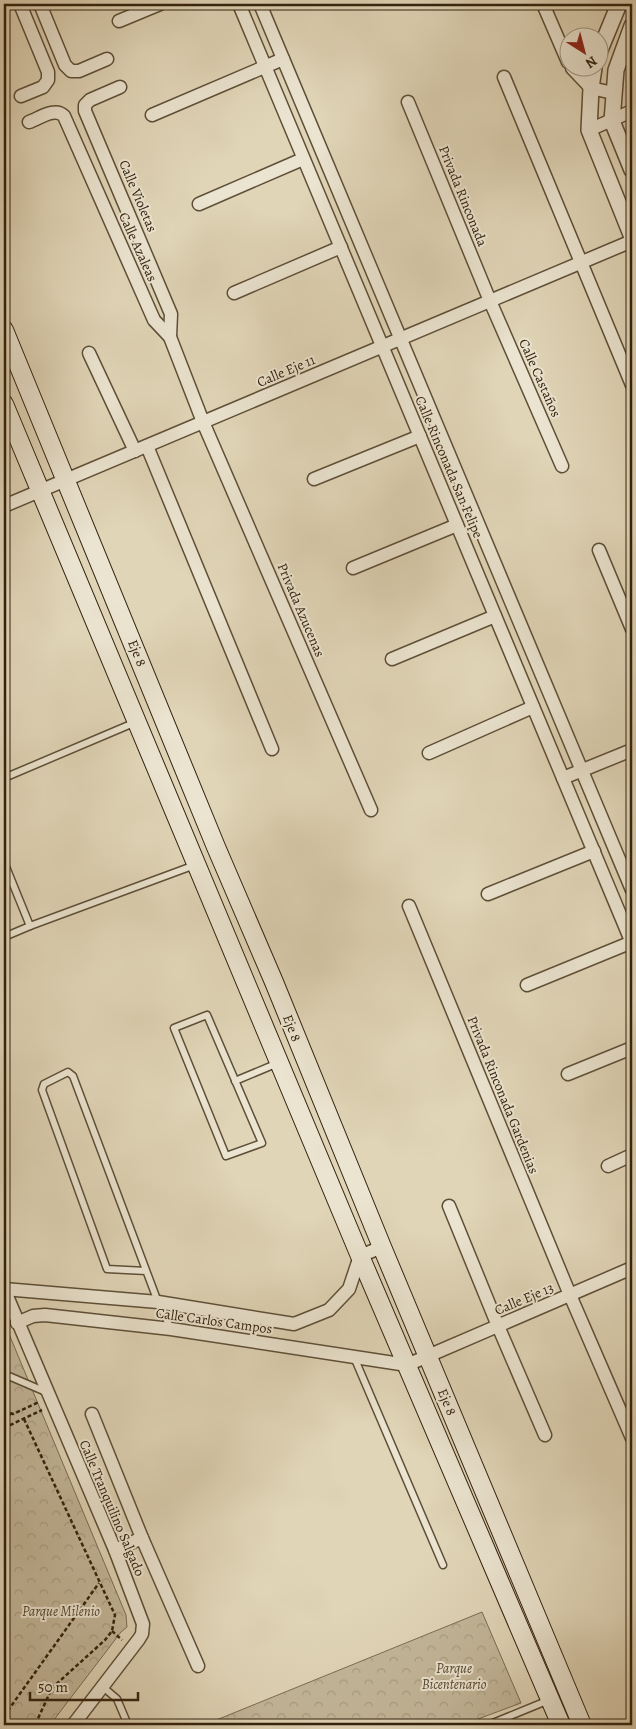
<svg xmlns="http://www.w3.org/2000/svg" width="636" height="1729" font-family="Alegreya,serif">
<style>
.park{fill:url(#park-crowns);stroke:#7b6c54}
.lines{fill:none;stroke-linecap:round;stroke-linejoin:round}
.service-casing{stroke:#5e4f38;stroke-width:9}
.minor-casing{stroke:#5e4f38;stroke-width:15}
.tertiary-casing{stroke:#5e4f38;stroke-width:18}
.secondary-casing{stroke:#33220e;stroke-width:20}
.path{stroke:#33220e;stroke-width:2.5;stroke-dasharray:4 2.5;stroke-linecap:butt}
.service{stroke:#ebe4d0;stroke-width:6}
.minor{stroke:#ebe4d0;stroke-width:12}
.tertiary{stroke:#ebe4d0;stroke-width:15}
.secondary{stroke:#ebe4d0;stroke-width:18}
.labels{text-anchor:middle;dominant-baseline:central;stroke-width:4;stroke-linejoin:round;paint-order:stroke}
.street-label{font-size:14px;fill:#33220e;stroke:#ebe4d0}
.park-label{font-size:14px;font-style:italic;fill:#574731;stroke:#ebe4d0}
</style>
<defs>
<pattern id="park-crowns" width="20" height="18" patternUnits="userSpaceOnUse" patternTransform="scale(1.25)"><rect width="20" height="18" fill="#c3b79a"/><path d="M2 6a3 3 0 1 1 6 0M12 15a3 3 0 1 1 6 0" fill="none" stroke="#a89d84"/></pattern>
</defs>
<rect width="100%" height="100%" fill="#e0d5b7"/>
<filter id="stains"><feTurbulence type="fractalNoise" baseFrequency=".004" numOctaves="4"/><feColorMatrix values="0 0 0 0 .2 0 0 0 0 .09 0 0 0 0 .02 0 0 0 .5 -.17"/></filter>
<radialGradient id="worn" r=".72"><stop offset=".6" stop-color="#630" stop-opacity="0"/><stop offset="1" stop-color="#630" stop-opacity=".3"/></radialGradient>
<g class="park">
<polygon points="4,1322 126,1615 127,1627 121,1632 50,1725 4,1725"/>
<polygon points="482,1612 521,1703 462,1725 204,1725"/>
</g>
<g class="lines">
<g class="service-casing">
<g id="service">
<polyline points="4,778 136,722"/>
<polyline points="4,862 30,926 195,865"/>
<polyline points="4,937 30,926"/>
<polygon points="207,1015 262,1143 226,1156 174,1028"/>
<polyline points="235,1081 278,1063"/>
<polyline points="146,1271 107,1269 42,1090 44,1084 68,1072 73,1076 158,1302 171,1329"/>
<polyline points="354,1357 443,1565"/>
<polyline points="4,1374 46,1392"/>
<polyline points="103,1687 117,1699 128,1725"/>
<polyline points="488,1725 549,1700"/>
</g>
</g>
<g class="minor-casing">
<g id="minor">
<polyline points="20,4 48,72 48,80 43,87 21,96"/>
<polyline points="40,4 65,65 71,71 79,71 107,59"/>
<polyline points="239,4 632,943"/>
<polyline points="260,4 632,890"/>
<polyline points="543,4 568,62"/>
<polyline points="119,21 160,4"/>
<polyline points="572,68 591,88 613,93"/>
<polyline points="504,77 632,385"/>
<polyline points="120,87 90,100 85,105 85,111 171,314 170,337"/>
<polyline points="408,102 490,301 562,466"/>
<polyline points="152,115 283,59"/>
<path d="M29 122C40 118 55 107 64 116L154 320 170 337 203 422 371 810"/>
<polyline points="589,130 632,111"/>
<polyline points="199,204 303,159"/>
<polyline points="234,293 341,247"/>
<polyline points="89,353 135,451"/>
<polyline points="147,446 272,749"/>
<polyline points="314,479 420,436"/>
<polyline points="4,506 632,241"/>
<polyline points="599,550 632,629"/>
<polyline points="353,568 457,525"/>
<polyline points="392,659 495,616"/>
<polyline points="429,753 533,707"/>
<polyline points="563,778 632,750"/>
<polyline points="488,894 594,851"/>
<polyline points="409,906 570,1295 632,1438"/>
<polyline points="527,985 632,942"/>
<polyline points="568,1074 632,1048"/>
<polyline points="608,1166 632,1155"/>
<polyline points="449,1206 498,1326 545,1435"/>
<polyline points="4,1289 115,1550 143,1624 142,1634 139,1639 73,1725"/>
<polyline points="4,1289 158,1302 294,1324 329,1310 349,1289 360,1256 382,1247"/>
<polyline points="17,1323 33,1316 45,1315 171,1329 407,1365 632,1268"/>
<polyline points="92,1414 142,1538 198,1666"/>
<polyline points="115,1550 142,1538"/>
</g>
</g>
<g class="tertiary-casing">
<g id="tertiary">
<polyline points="632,26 616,70 612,121 632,170"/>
<polyline points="598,55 619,4"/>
<polyline points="594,68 591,88 589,130 632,237"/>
</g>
</g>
<g class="secondary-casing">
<g id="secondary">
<polyline points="4,330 216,847 274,982 382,1247 582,1725"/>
<polyline points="4,404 360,1256 561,1725"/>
</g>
</g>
<g class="path">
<polyline points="4,1411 13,1414 39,1402"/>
<polyline points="4,1418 11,1414"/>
<polyline points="24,1419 115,1615 112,1631 105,1640 52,1688 35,1725"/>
<polyline points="4,1428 42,1410"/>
<polyline points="112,1631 122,1640"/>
<polyline points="4,1716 99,1583"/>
</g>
<use href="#service" class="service"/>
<use href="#minor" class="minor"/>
<use href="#tertiary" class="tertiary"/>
<use href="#secondary" class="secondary"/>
</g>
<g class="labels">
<g class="street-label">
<text transform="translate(138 196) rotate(67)">Calle Violetas</text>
<text transform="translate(463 196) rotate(68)">Privada Rinconada</text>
<text transform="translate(138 247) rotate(66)">Calle Azaleas</text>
<text transform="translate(286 371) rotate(-23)">Calle Eje 11</text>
<text transform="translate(540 378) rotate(66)">Calle Castaños</text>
<text transform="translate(449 467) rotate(67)">Calle Rinconada San Felipe</text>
<text transform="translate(301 610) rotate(67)">Privada Azucenas</text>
<text transform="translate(137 653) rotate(68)">Eje 8</text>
<text transform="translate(292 1028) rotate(69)">Eje 8</text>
<text transform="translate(503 1095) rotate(68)">Privada Rinconada Gardenias</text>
<text transform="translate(524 1299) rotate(-23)">Calle Eje 13</text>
<text transform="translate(214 1321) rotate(8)">Calle Carlos Campos</text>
<text transform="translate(447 1402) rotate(67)">Eje 8</text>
<text transform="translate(112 1508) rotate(67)">Calle Tranquilino Salgado</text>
</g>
<g class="park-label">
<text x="61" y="1611">Parque Milenio</text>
<text x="454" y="1668">Parque<tspan x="454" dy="16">Bicentenario</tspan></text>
</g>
</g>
<rect width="636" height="1729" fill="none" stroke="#e0d5b7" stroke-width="20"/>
<rect x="5" y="5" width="626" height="1719" fill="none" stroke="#33220e" stroke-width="2.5"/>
<rect x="10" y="10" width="616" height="1709" fill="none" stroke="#33220e"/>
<g transform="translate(584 52) rotate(144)"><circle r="24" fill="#ebe4d0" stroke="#a19682"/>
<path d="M0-4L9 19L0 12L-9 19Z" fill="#8f2418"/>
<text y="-8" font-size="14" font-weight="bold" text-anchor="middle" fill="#33220e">N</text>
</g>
<path d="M30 1692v8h108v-8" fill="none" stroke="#33220e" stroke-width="2.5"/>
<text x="38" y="1692" font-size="15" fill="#33220e" stroke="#ebe4d0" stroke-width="4" paint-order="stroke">50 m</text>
<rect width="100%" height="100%" filter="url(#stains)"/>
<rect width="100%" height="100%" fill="url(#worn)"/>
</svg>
